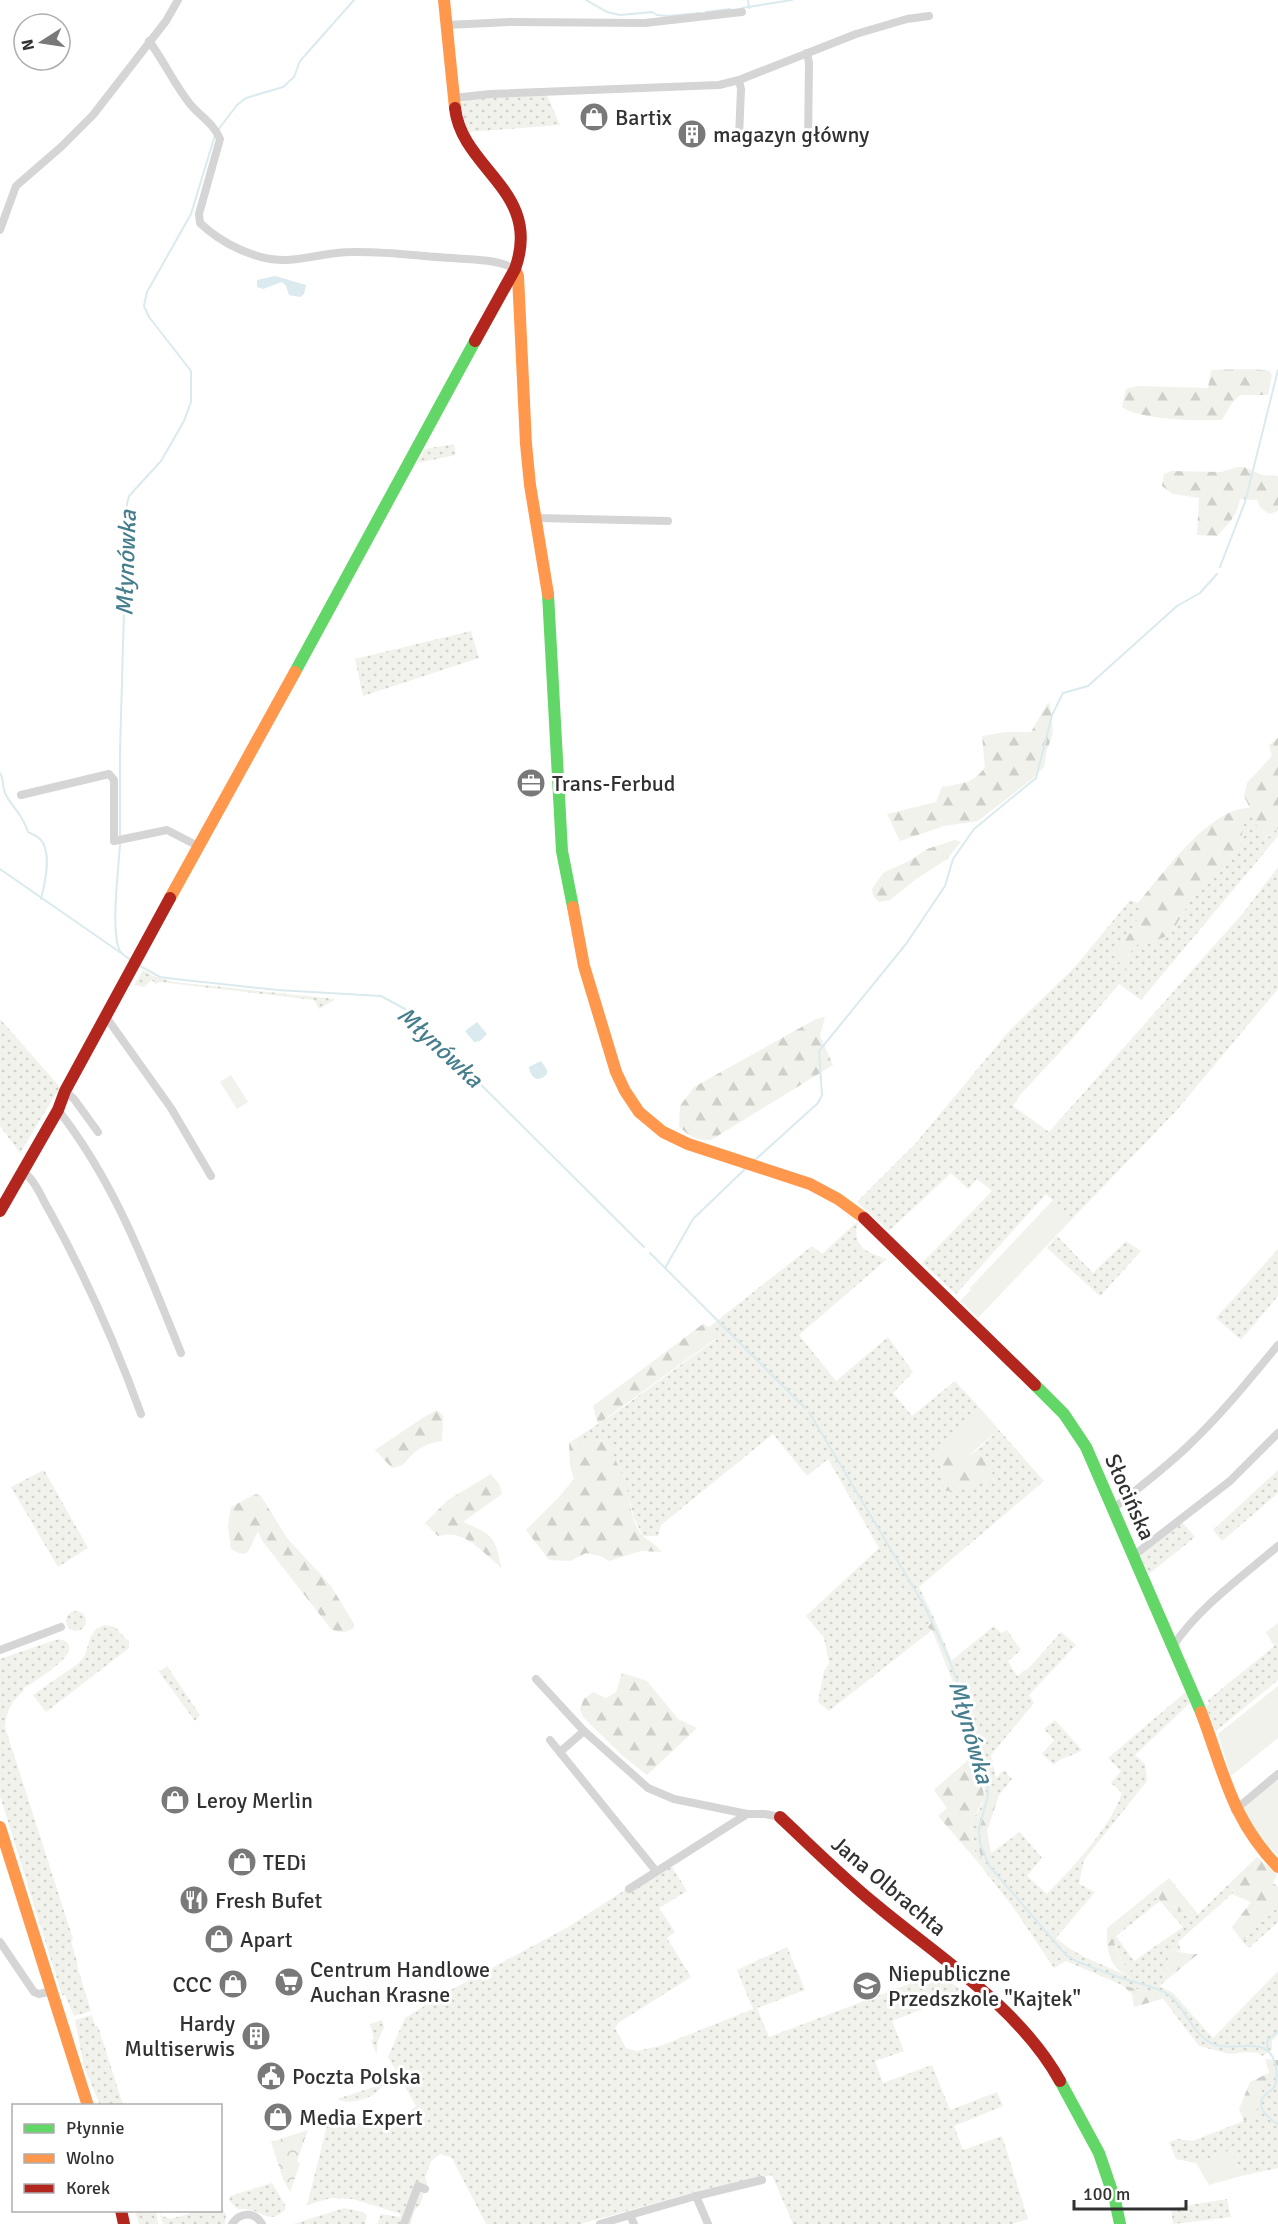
<svg xmlns="http://www.w3.org/2000/svg" width="1278" height="2224" font-family="Signika,sans-serif">
<style>
.grass{fill:url(#grass-dots);fill-rule:evenodd}
.forest{fill:url(#forest-firs)}
.park{fill:url(#park-crowns)}
.garden{fill:#f0f2eb}
.water{fill:#daeaee}
.lines{fill:none;stroke-linecap:round;stroke-linejoin:round}
.stream{stroke:#daeaee;stroke-width:2}
.street{stroke:#d5d5d5;stroke-width:8}
.fast{stroke:#63d668;stroke-width:12}
.slow{stroke:#ff974d;stroke-width:12}
.jam{stroke:#b3261e;stroke-width:12}
.labels{text-anchor:middle;dominant-baseline:central;stroke-width:6;stroke-linejoin:round;paint-order:stroke}
.poi-label{font-size:22px;fill:#313131;stroke:#fff;text-anchor:start}
.street-label{font-size:22px;fill:#313131;stroke:#fff}
.water-label{font-size:24px;font-style:italic;fill:#467e8d;stroke:#fff}
</style>
<defs>
<pattern id="grass-dots" width="8" height="8" patternUnits="userSpaceOnUse" patternTransform="scale(1.5)"><rect width="8" height="8" fill="#f0f2eb"/><path d="M2 2h.1M6 6h.1" fill="none" stroke="#ced0ca" stroke-width="1.8" stroke-linecap="round"/></pattern>
<pattern id="forest-firs" width="22" height="20" patternUnits="userSpaceOnUse" patternTransform="scale(1.5)"><rect width="22" height="20" fill="#f0f2eb"/><path d="M5 1l3.5 6h-7zM16 11l3.5 6h-7z" fill="#ced0ca"/></pattern>
<pattern id="park-crowns" width="20" height="18" patternUnits="userSpaceOnUse" patternTransform="scale(1.5)"><rect width="20" height="18" fill="#f0f2eb"/><path d="M2 6a3 3 0 1 1 6 0M12 15a3 3 0 1 1 6 0" fill="none" stroke="#ced0ca"/></pattern>
</defs>
<rect width="100%" height="100%" fill="#fff"/>
<g class="grass">
<polygon points="547,95 560,125 468,132 459,103 473,98"/>
<polygon points="454,444 456,455 417,463 425,449"/>
<polygon points="471,631 479,658 363,696 355,659"/>
<polygon points="1250,808 1267,838 1278,828 1278,836 1141,1000 1119,984 1073,1038 1020,1095 1013,1106 1049,1132 1243,913 1278,867 1278,989 1176,1111 1072,1219 1046,1194 956,1294 922,1263 992,1191 977,1179 968,1189 951,1173 889,1231 857,1202 915,1144 1010,1030 1075,967 1130,900 1138,903 1141,912 1138,920 1117,952 1125,971 1129,953 1139,943 1151,943 1171,934 1191,899 1222,871 1239,849 1244,824"/>
<polygon points="143,970 153,976 174,982 336,999 319,1009 314,1000 159,982 156,984 152,980 144,987 134,985"/>
<polygon points="0,1019 60,1087 20,1153 0,1126"/>
<path d="M858 1221C851 1247 866 1252 887 1259L799 1335 836 1381 888 1337 913 1372 893 1393 912 1416 955 1381 979 1407 935 1451 941 1465 945 1491 993 1463 976 1451 999 1430 1044 1481 919 1587 935 1620 927 1627 932 1630 829 1711 818 1702 824 1671 829 1663 824 1638 806 1616 879 1548 828 1459 807 1476 773 1434 661 1525 658 1536H643L634 1518 623 1476 611 1454 608 1440 569 1443 615 1413 718 1338 709 1327 812 1246 822 1254Z"/>
<polygon points="1057,1236 1093,1273 1126,1241 1141,1251 1100,1296 1047,1248"/>
<polygon points="1278,1249 1278,1296 1241,1340 1216,1318"/>
<polygon points="44,1470 88,1548 58,1567 11,1487"/>
<polygon points="1278,1470 1278,1493 1222,1541 1213,1530"/>
<polygon points="1182,1522 1195,1537 1149,1574 1140,1556 1142,1553"/>
<circle cx="76" cy="1621" r="10"/>
<polygon points="105,1625 115,1627 129,1642 129,1648 46,1712 33,1695 79,1663 85,1655 91,1636 96,1629"/>
<path d="M994 1626 1001 1633 1007 1630 1021 1650 1008 1661 1017 1676 1029 1668 1061 1632 1076 1645 1029 1695 1034 1703 991 1755 996 1778 1004 1770 1012 1779 999 1795 992 1786C979 1807 976 1833 981 1858L991 1853 1020 1832 1042 1858 1027 1876 1047 1894C1073 1867 1110 1828 1122 1793L1111 1783 1121 1771 1108 1758 1187 1691 1192 1701 1135 1755 1145 1764 1147 1781 1084 1860 1079 1884 1095 1892 1056 1938C1082 1960 1100 1962 1129 1977L1112 1938 1125 1918 1158 1896 1160 1901 1176 1908 1193 1919 1228 1885 1234 1892 1178 1942 1181 1951 1169 1950 1166 1972 1159 1986 1173 1993 1213 2038 1278 1971V2035L1272 2041V2050L1262 2056 1258 2053 1246 2052 1230 2054 1199 2046 1161 1996 1122 1985 1066 1961 1054 1968 1013 1907 977 1861 970 1824C974 1817 982 1807 984 1799 989 1775 957 1690 946 1665ZM1160 1901 1183 1927 1134 1961 1116 1936Z"/>
<path d="M55 1640C60 1639 65 1639 68 1644 77 1657 33 1682 23 1689L24 1691C12 1700 6 1711 5 1727L73 1939 71 1941 78 1965 77 1966 91 2011 74 2016 65 1995H62L0 1796V1659Z"/>
<polygon points="1278,1643 1278,1680 1216,1731 1206,1707 1209,1704 1208,1700"/>
<polygon points="167,1666 200,1715 195,1721 159,1672"/>
<path d="M1055 1720 1082 1750C1072 1757 1061 1756 1054 1765L1042 1754 1054 1740 1044 1729Z"/>
<polygon points="672,1867 687,1891 659,1908 675,1932 667,1938 691,1977 618,2023 615,2028 626,2048 636,2051 660,2046 753,2009 737,1970 787,1947 805,1990 757,2008 769,2037 938,1973 964,1992 892,2021 904,2051 875,2061 883,2083 932,2065 950,2110 997,2092 1003,2106 954,2126 963,2150 1002,2136 1028,2219 1012,2224 793,2224 772,2175 705,2189 581,2224 486,2224 452,2158 440,2154 431,2161 425,2178 427,2183 420,2205 415,2210 410,2224 377,2224 381,2214 400,2217 401,2214 353,2199 331,2198 307,2205 327,2126 336,2118 387,2129 416,2106 388,2057 405,2018 447,1992 568,1927 625,1890"/>
<polygon points="1278,1907 1278,1922 1249,1948 1242,1941"/>
<polygon points="92,2015 95,2026 98,2026 123,2105 100,2105 84,2067 75,2020"/>
<polygon points="382,2020 384,2027 377,2043 377,2055 371,2040 374,2039 370,2024"/>
<polygon points="1269,2073 1278,2077 1278,2168 1241,2176 1231,2150 1196,2163 1176,2159 1169,2142 1178,2139 1192,2141 1257,2116 1258,2099"/>
<path d="M383 2084C376 2098 351 2106 337 2099Z"/>
<path d="M272 2183 285 2205V2210C270 2223 266 2214 251 2210 246 2209 241 2210 236 2208L229 2200 230 2196Z"/>
<polygon points="1227,2199 1231,2217 1173,2224 1171,2208"/>
<polygon points="221,2205 226,2215 225,2224 163,2224 160,2215 170,2219 199,2211 220,2210"/>
<polygon points="344,2208 363,2212 367,2215 365,2224 293,2224"/>
<polygon points="135,2211 156,2211 158,2224 139,2224"/>
</g>
<g class="forest">
<path d="M1253 369 1270 371 1272 376 1268 395H1240L1232 403 1222 420C1200 421 1139 420 1122 407L1126 389 1137 386 1208 388 1211 370Z"/>
<path d="M1238 467H1244L1262 475 1278 476V511L1269 514 1260 507 1257 500 1240 499C1237 516 1229 523 1217 536L1197 535 1199 498 1173 494 1162 486 1164 474 1171 471 1221 472Z"/>
<path d="M1050 703 1053 733 1047 750 1044 767 1032 779 978 821 944 826 900 841 887 814 936 802 942 787C960 784 975 783 985 767L982 736 1006 732H1031L1047 704Z"/>
<path d="M1278 738V828L1266 838 1254 822 1250 809 1244 824 1239 849 1222 871 1191 899 1171 934 1151 943H1139L1129 953 1125 972 1119 962 1117 952C1127 937 1142 921 1138 903 1163 874 1210 807 1250 808L1244 796 1247 783 1272 756 1269 745Z"/>
<polygon points="955,840 961,842 947,859 915,880 890,900 879,902 874,897 872,889 883,873 911,860 927,849"/>
<path d="M825 1017 820 1036 833 1065 711 1140C697 1141 688 1136 679 1126L680 1106 694 1087 816 1019Z"/>
<polygon points="703,1324 709,1327 718,1337 598,1424 593,1406"/>
<path d="M437 1410 443 1416 442 1441C423 1444 415 1450 403 1465L392 1468 375 1450 424 1417Z"/>
<polygon points="946,1439 964,1458 976,1451 993,1463 992,1480 958,1491 945,1491 941,1465 935,1451"/>
<path d="M608 1440C611 1453 617 1462 622 1474 631 1493 628 1521 644 1537 650 1542 657 1545 662 1552L641 1551 609 1561 600 1556 586 1553 570 1561 549 1560 526 1530 559 1497 574 1479 570 1466 569 1443Z"/>
<path d="M491 1474 499 1484 502 1494 463 1522C491 1534 496 1536 501 1567 481 1552 465 1528 438 1536L425 1523 448 1500Z"/>
<path d="M256 1494 261 1496 287 1538 331 1586 354 1624V1628C345 1633 340 1633 331 1629L263 1542 258 1531 249 1550 245 1554 239 1553 231 1549 228 1526 231 1507Z"/>
<polygon points="935,1620 952,1661 946,1665 932,1630 927,1627"/>
<polygon points="622,1673 647,1681 678,1719 697,1728 647,1775 623,1756 583,1717 580,1709 584,1699 593,1692 606,1698 616,1692"/>
<polygon points="976,1753 982,1775 984,1798 993,1785 999,1795 987,1831 991,1853 981,1858 977,1839 983,1801 970,1824 977,1861 938,1816 947,1808 934,1790"/>
<polygon points="1257,1857 1277,1874 1273,1883 1278,1887 1278,1907 1242,1941 1232,1927 1251,1902 1232,1894 1234,1891 1228,1885"/>
<path d="M1169 1878 1198 1914 1193 1919 1176 1908 1160 1901 1158 1896 1125 1918 1112 1938 1123 1964 1132 1966 1129 1977C1109 1967 1106 1950 1107 1928Z"/>
<path d="M1169 1950C1179 1951 1188 1955 1198 1954L1159 1986 1166 1972Z"/>
<polygon points="1122,1985 1161,1996 1162,1999 1134,2007 1132,1994"/>
<polygon points="1265,2059 1278,2060 1278,2077 1269,2074 1258,2099 1257,2116 1244,2121 1239,2109 1250,2082 1269,2073"/>
</g>
<polygon class="park" points="308,2130 297,2161 300,2164 290,2192 283,2179 271,2142"/>
<g class="garden">
<polygon points="231,1075 248,1102 237,1109 220,1082"/>
<polygon points="1053,1200 1072,1219 978,1318 960,1301 971,1290 970,1288"/>
<polygon points="979,1407 999,1430 964,1459 946,1439"/>
<polygon points="1278,1623 1278,1643 1274,1646 1266,1632"/>
<polygon points="1278,1686 1278,1738 1231,1776 1218,1734"/>
<polygon points="1278,1778 1278,1856 1254,1829 1242,1809"/>
<polygon points="1231,2150 1241,2176 1209,2185 1196,2163"/>
</g>
<g class="water">
<polygon points="275,276 306,285 304,294 300,297 289,295 286,286 282,282 263,289 257,287 257,280"/>
<polygon points="477,1022 487,1034 480,1041 474,1042 465,1031"/>
<path d="M541 1061 547 1070V1074C538 1083 531 1079 529 1067Z"/>
</g>
<g class="lines">
<g class="stream">
<polyline points="586,0 607,12 620,15 652,12 657,15 668,16 700,13"/>
<polyline points="748,0 749,8"/>
<polyline points="742,8 792,0"/>
<polyline points="706,12 730,9"/>
<polyline points="218,130 237,105 246,98 283,87 294,77 300,61 354,0"/>
<polyline points="1220,567 1245,502 1278,370"/>
<path d="M0 773C4 779 2 786 5 793 12 808 23 814 28 832 32 834 38 836 41 840 52 853 45 883 41 899"/>
<polyline points="120,838 120,751 127,504 129,496 161,461 184,421 191,402 191,371 149,317 144,306 147,292 191,214 215,135"/>
<path d="M120 843C119 866 110 933 120 951 123 955 127 958 131 960"/>
<polyline points="0,869 121,953"/>
<polyline points="140,966 160,977 175,979 277,990 381,996 405,1009 644,1247"/>
<polyline points="755,1160 818,1103 822,1095 819,1051 906,944 945,886 953,859 974,829 1036,778 1052,715 1063,693 1088,686 1177,606 1200,593 1217,574"/>
<polyline points="650,1253 805,1408"/>
<polyline points="665,1268 693,1219 745,1169"/>
<path d="M809 1412 925 1607 949 1659 975 1729 987 1775 988 1795 979 1829 980 1843 986 1859 991 1868 1066 1955 1078 1962C1096 1969 1115 1976 1134 1982 1145 1985 1160 1988 1169 1995 1185 2008 1192 2033 1211 2043 1227 2052 1257 2039 1269 2052 1277 2061 1278 2076 1275 2086 1272 2091 1268 2092 1265 2095 1254 2106 1269 2119 1278 2124"/>
<polyline points="1268,2051 1267,2041 1278,2031"/>
</g>
<g class="street">
<polyline points="446,25 510,22 645,23 742,12"/>
<path d="M149 41C164 61 174 84 190 104 200 116 214 124 220 139L199 214 200 223C222 244 257 261 287 260 309 259 329 252 351 252 385 251 419 256 452 258 472 260 498 259 515 269"/>
<polyline points="807,53 809,63 808,143"/>
<polyline points="739,80 741,89 739,138"/>
<polyline points="453,98 490,94 719,85 739,80 856,34 907,19 929,16"/>
<polyline points="0,230 16,186 61,147 93,115 166,21 178,0"/>
<polyline points="537,518 668,521"/>
<polyline points="21,795 109,774 114,780 114,841 167,830 200,847"/>
<polyline points="106,1017 171,1108 211,1176"/>
<polyline points="65,1091 74,1099 98,1132"/>
<path d="M58 1110C115 1182 147 1269 181 1353"/>
<path d="M22 1171C35 1179 42 1199 50 1212 86 1277 116 1345 141 1414"/>
<path d="M1113 1509C1138 1488 1164 1469 1188 1446 1221 1415 1249 1380 1278 1345"/>
<polyline points="1133,1556 1230,1481 1278,1433"/>
<path d="M1173 1646C1200 1606 1242 1577 1278 1546"/>
<polyline points="0,1650 61,1627"/>
<polyline points="536,1679 584,1731 648,1788 674,1799 747,1814 765,1814 780,1817"/>
<polyline points="550,1740 656,1871"/>
<polyline points="560,1752 584,1731"/>
<polyline points="1235,1810 1278,1774"/>
<polyline points="629,1889 747,1814"/>
<polyline points="0,1942 34,1992 39,1994 52,1991"/>
<polyline points="696,2196 762,2180"/>
<polyline points="630,2215 696,2196 708,2224"/>
<path d="M232 2224C240 2212 254 2211 262 2224"/>
<polyline points="404,2224 418,2186 425,2189"/>
<polyline points="600,2224 630,2215 634,2224"/>
</g>
<g class="fast">
<polyline points="548,594 562,851 573,907"/>
<polyline points="295,672 475,341"/>
<polyline points="1035,1385 1064,1414 1086,1447 1201,1712"/>
<polyline points="1060,2081 1099,2153 1115,2200 1120,2224"/>
</g>
<g class="slow">
<polyline points="444,0 455,108"/>
<polyline points="515,269 518,276 526,444 530,485 548,594"/>
<polyline points="170,898 295,672"/>
<polyline points="573,907 584,966 616,1072 625,1091 639,1112 663,1132 688,1144 810,1184 838,1199 864,1218"/>
<path d="M1201 1712C1224 1772 1231 1819 1278 1867"/>
<polyline points="0,1827 88,2106"/>
</g>
<g class="jam">
<path d="M455 108C462 170 543 191 515 269L475 341"/>
<polyline points="0,1211 58,1110 65,1091 170,898"/>
<polyline points="864,1218 1035,1385"/>
<path d="M780 1817C811 1846 842 1877 875 1904 938 1957 1019 2007 1060 2081"/>
<polyline points="121,2210 124,2224"/>
</g>
</g>
<defs>
<g id="shop-disc" transform="scale(1.5)"><circle r="9.5" fill="#797979" stroke="#fff"/><path d="M-5-2.5h2.3a2.7 3.5 0 0 1 5.4 0H5L5.5 6h-11ZM-1.5-2.5h3a1.5 2.3 0 0 0-3 0Z" fill="#fff"/></g>
<g id="building-disc" transform="scale(1.5)"><circle r="9.5" fill="#797979" stroke="#fff"/><path d="M-4-6H4V6H1V3H-1V6H-4ZM-2.5-4.3h1.7v1.8h-1.7ZM.8-4.3h1.7v1.8H.8ZM-2.5-1h1.7V.8h-1.7ZM.8-1h1.7V.8H.8Z" fill="#fff"/></g>
<g id="office-disc" transform="scale(1.5)"><circle r="9.5" fill="#797979" stroke="#fff"/><path d="M-6-3h4V-5.5h4V-3h4V5H-6ZM-1-4.5V-3h2v-1.5ZM-6 0V1H6V0Z" fill="#fff"/></g>
<g id="restaurant-disc" transform="scale(1.5)"><circle r="9.5" fill="#797979" stroke="#fff"/><path d="M-5-6h1v4h1v-4h1v4h1v-4h1v5L-1.5 .5V6h-2V.5L-5-1ZM5-6V6H3V1.5H1.5Q1.5-4 5-6Z" fill="#fff"/></g>
<g id="supermarket-disc" transform="scale(1.5)"><circle r="9.5" fill="#797979" stroke="#fff"/><path d="M-6-5.5h2.5l.6 2H6L4.5 2H-2.5L-4.4-4H-6ZM-1.5 3.2a1.3 1.3 0 1 0 .1 0ZM3 3.2a1.3 1.3 0 1 0 .1 0Z" fill="#fff"/></g>
<g id="school-disc" transform="scale(1.5)"><circle r="9.5" fill="#797979" stroke="#fff"/><path d="M0-5L7-2L0 1L-7-2ZM-4 1L0 2.5L4 1V4Q0 6-4 4Z" fill="#fff"/></g>
<g id="civic-disc" transform="scale(1.5)"><circle r="9.5" fill="#797979" stroke="#fff"/><path d="M-.6-6.5H3V-4.5H.6V-3L4-1V1h2V6H-6V1h2V-1L-.6-3ZM-1.2 2.5V6h2.4V2.5Z" fill="#fff"/></g>
</defs>
<g fill-rule="evenodd">
<use href="#shop-disc" x="594" y="117"/>
<use href="#building-disc" x="692" y="134"/>
<use href="#office-disc" x="531" y="783"/>
<use href="#shop-disc" x="175" y="1800"/>
<use href="#shop-disc" x="242" y="1862"/>
<use href="#restaurant-disc" x="194" y="1900"/>
<use href="#shop-disc" x="219" y="1939"/>
<use href="#supermarket-disc" x="289" y="1982"/>
<use href="#shop-disc" x="233" y="1984"/>
<use href="#school-disc" x="867" y="1986"/>
<use href="#building-disc" x="256" y="2036"/>
<use href="#civic-disc" x="271" y="2076"/>
<use href="#shop-disc" x="278" y="2117"/>
</g>
<g class="labels">
<g class="poi-label">
<text x="615" y="117">Bartix</text>
<text x="713" y="134">magazyn główny</text>
<text x="552" y="783">Trans-Ferbud</text>
<text x="196" y="1800">Leroy Merlin</text>
<text x="263" y="1862">TEDi</text>
<text x="215" y="1900">Fresh Bufet</text>
<text x="240" y="1939">Apart</text>
<text x="310" y="1969">Centrum Handlowe<tspan x="310" dy="25">Auchan Krasne</tspan></text>
<text x="888" y="1973">Niepubliczne<tspan x="888" dy="25">Przedszkole "Kajtek"</tspan></text>
<text x="212" y="1984" text-anchor="end">CCC</text>
<text x="235" y="2023" text-anchor="end">Hardy<tspan x="235" dy="25">Multiserwis</tspan></text>
<text x="292" y="2076">Poczta Polska</text>
<text x="299" y="2117">Media Expert</text>
</g>
<g class="street-label">
<text transform="translate(1130 1497) rotate(66)">Słocińska</text>
<text transform="translate(889 1886) rotate(40)">Jana Olbrachta</text>
</g>
<g class="water-label">
<text transform="translate(126 563) rotate(-88)">Młynówka</text>
<text transform="translate(440 1047) rotate(43)">Młynówka</text>
<text transform="translate(971 1732) rotate(74)">Młynówka</text>
</g>
</g>
<rect x="12" y="2104" width="210" height="108" fill="#ffffff" stroke="#adadad" stroke-width="1.5"/>
<rect x="24" y="2124" width="30" height="9" fill="#63d668" stroke="#adadad" stroke-width="1.5"/>
<text x="66" y="2134" font-size="18" fill="#313131">Płynnie</text>
<rect x="24" y="2154" width="30" height="9" fill="#ff974d" stroke="#adadad" stroke-width="1.5"/>
<text x="66" y="2164" font-size="18" fill="#313131">Wolno</text>
<rect x="24" y="2184" width="30" height="9" fill="#b3261e" stroke="#adadad" stroke-width="1.5"/>
<text x="66" y="2194" font-size="18" fill="#313131">Korek</text>
<g transform="translate(42 42) rotate(258)"><circle r="28" fill="#ffffff" stroke="#adadad" stroke-width="1.5"/>
<path d="M0-4.5L10 22L0 15L-10 22Z" fill="#797979"/>
<text y="-9" font-size="16" font-weight="bold" text-anchor="middle" fill="#313131">N</text>
</g>
<path d="M1074 2200v9h112v-9" fill="none" stroke="#313131" stroke-width="3"/>
<text x="1083" y="2200" font-size="18" fill="#313131" stroke="#ffffff" stroke-width="4.5" paint-order="stroke">100 m</text>
</svg>
